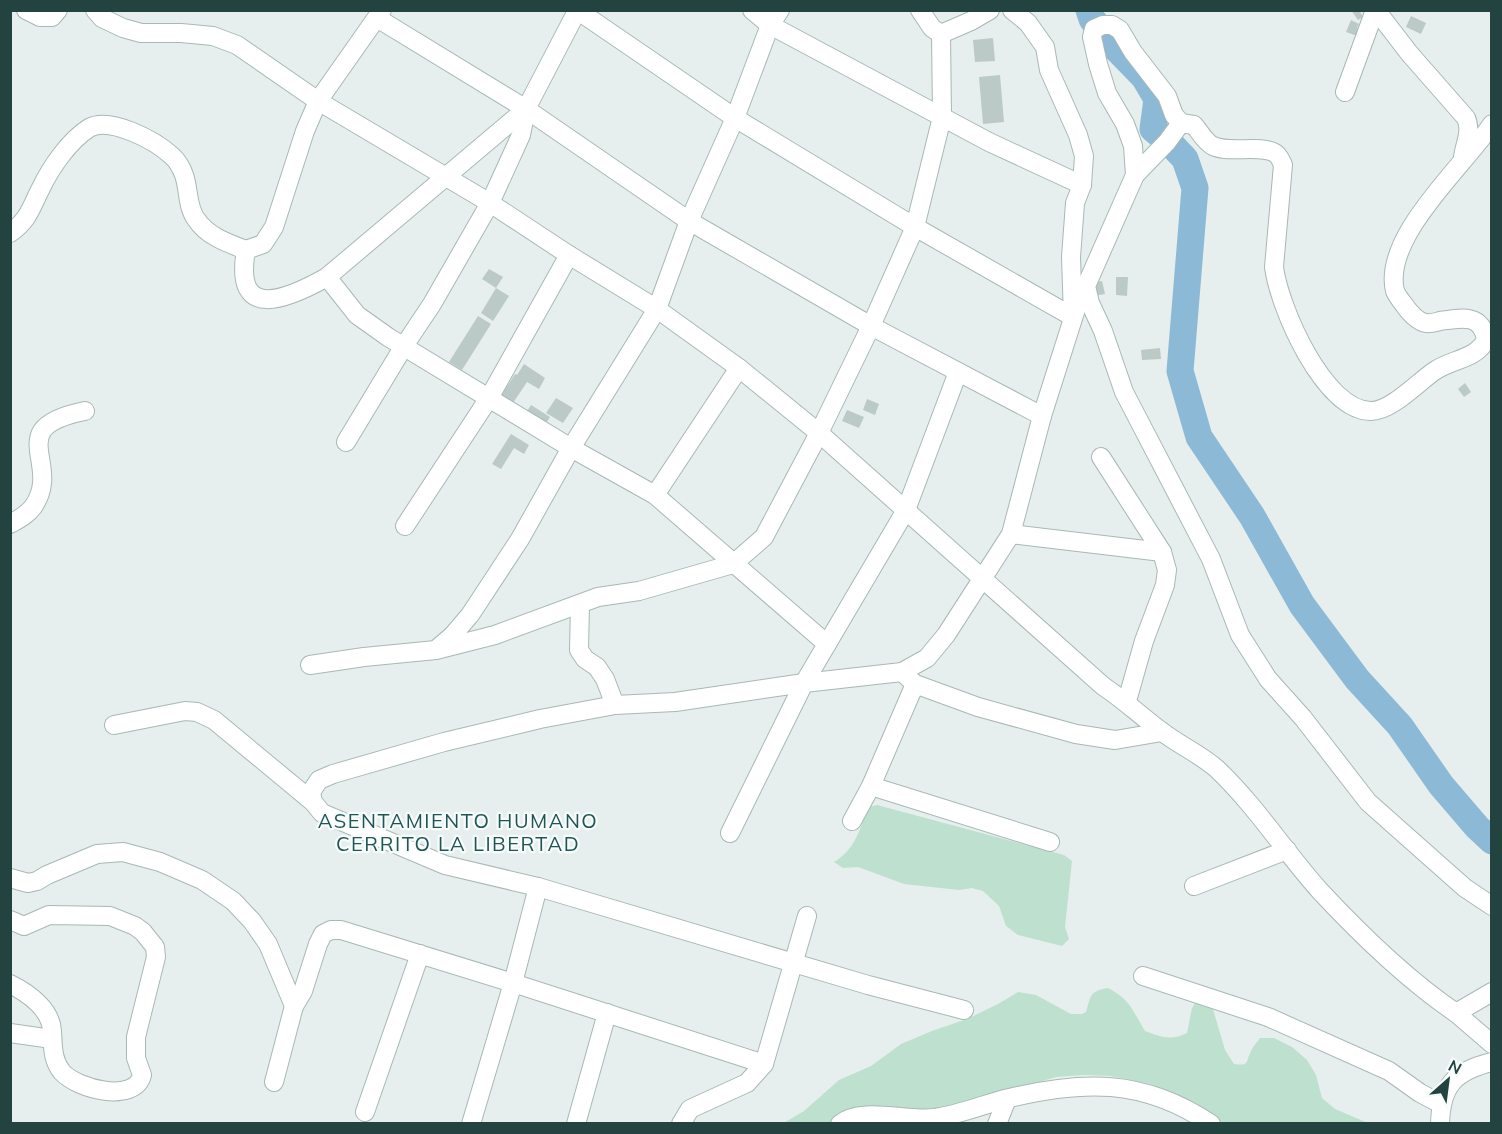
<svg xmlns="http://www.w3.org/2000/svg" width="1502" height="1134" font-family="Mulish,sans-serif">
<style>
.green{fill:#bee1cf}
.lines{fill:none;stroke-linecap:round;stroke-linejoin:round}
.river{stroke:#8cbad6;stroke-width:27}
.building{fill:#bbcac7}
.minor-casing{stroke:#a8b8b6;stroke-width:20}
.minor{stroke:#fff;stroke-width:18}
.labels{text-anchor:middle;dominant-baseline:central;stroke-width:4.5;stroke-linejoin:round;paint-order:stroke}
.neighbourhood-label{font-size:20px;letter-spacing:1.5px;fill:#1e5655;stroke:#f7fbfa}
</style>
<rect width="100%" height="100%" fill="#e6efed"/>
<g class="green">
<path d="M877 805 1064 855 1072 861 1065 927 1069 939 1062 946 1018 935 1006 926 999 906 983 891 972 888 959 890 904 884 858 867 843 868 834 862C855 850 860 829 868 807Z"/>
<path d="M1108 988C1131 1000 1132 1010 1145 1031 1161 1037 1171 1041 1187 1033L1192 1008 1195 1003 1213 1009 1225 1050 1234 1064C1250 1066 1245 1063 1251 1051 1253 1046 1257 1042 1260 1038H1274L1292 1047 1307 1060 1316 1075 1322 1098 1335 1109 1368 1123H1219L1189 1102 1151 1084 1110 1076 1084 1075 1056 1077 1006 1092 953 1115 843 1123 782 1124 804 1111 839 1080 871 1066 901 1044 932 1031 967 1019 998 1004 1018 992 1036 995 1071 1014H1082L1086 1012C1091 996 1089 991 1108 988Z"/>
</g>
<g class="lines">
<polyline class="river" points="1089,10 1092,19 1111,43 1144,77 1157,99 1153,129 1169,142 1185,159 1195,188 1180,371 1199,437 1252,516 1302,605 1357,679 1400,726 1441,785 1477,827 1492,841"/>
</g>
<g class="building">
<polygon points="1351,10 1359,10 1363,17 1358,20"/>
<polygon points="1411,16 1426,23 1421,34 1406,27"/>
<polygon points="1351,20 1359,24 1357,28 1363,30 1360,37 1346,32"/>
<polygon points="993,38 995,61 975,62 973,40"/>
<polygon points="1000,75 1004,122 983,124 979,77"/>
<polygon points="489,269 503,277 496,288 482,279"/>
<polygon points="1116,277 1128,277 1127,296 1116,295"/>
<polygon points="1102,281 1105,294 1093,296 1090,283"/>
<polygon points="496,288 509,296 493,321 481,313"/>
<polygon points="478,316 491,324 462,370 449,362"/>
<polygon points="1160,348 1161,359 1142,360 1141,350"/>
<polygon points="524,364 545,378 539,389 527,382 513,403 501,396 515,374 517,375"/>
<polygon points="1465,383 1471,392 1464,397 1458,389"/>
<polygon points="556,398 573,408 563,423 546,413"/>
<polygon points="867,399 879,404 875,415 863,410"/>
<polygon points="531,405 550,417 543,428 524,416"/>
<polygon points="847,410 864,417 859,428 842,421"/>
<polygon points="511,434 529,445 524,454 514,448 501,469 492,464"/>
</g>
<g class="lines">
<g class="minor-casing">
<g id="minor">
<polyline points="26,10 40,17 52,17 58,10"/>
<path d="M95 10 102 18 123 28 141 33H181L213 36 237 45 318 101 490 203 569 255 657 309 739 368 819 433 1103 686C1124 700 1141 716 1161 731 1179 745 1200 754 1217 769 1256 806 1285 852 1320 891 1361 935 1406 979 1456 1013L1492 992"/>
<path d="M382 10 318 101 305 131 274 227 263 244 246 250C233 323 288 299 327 277L526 109"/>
<polyline points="752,10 770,25 989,142 1082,185"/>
<polyline points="920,10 932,28 941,34"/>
<path d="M1376 10 1409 53 1466 118C1472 131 1465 143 1463 157"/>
<polyline points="377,18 526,109 689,221 871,326 1042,416 1011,534 946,635 927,658 902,672"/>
<polyline points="941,34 971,21 990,10"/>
<polyline points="1345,92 1375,10"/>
<path d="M1492 124C1464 166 1382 237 1395 291 1397 296 1402 302 1405 306 1409 312 1418 322 1426 323 1430 324 1436 322 1440 321 1461 318 1482 313 1486 340 1476 359 1453 359 1436 370 1420 380 1392 411 1371 411 1324 411 1279 307 1274 267L1283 165C1281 161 1279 155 1275 153 1259 144 1231 154 1213 146 1205 142 1200 132 1194 125L1181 123 1174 115 1167 96 1133 52 1120 30 1112 25H1103L1094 29 1092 37 1098 64 1107 93 1125 124 1133 146 1135 175 1086 286 1090 303 1103 331 1124 392 1211 559 1240 635 1268 679 1303 718 1368 802 1465 888 1492 906"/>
<polyline points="1135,175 1167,142 1181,123"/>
<path d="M10 233C29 220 31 207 41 188 51 167 69 141 89 128 110 116 156 141 172 156 177 160 182 169 184 175 189 189 187 207 196 219 207 236 227 243 246 250"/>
<polyline points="327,277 357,315 388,337 571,448 655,495 827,644 804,683 730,833"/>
<polyline points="1042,416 1077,306"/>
<polyline points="346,442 404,346 432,304 490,203 521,135 526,109 577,11 577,10 735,118 915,227 1073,317 1071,257 1075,203 1082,185 1084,156 1078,135 1049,70 1045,47 1028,23 1012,10"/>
<polyline points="1101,457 1162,552 1167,570 1165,585 1144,641 1127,701"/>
<polyline points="655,495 739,368"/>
<path d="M10 524C19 519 27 515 33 507 64 463 0 428 85 411"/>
<polyline points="405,526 489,398 569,255"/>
<polyline points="1011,534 1162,552"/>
<polyline points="580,604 579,650 585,659 597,667 605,679 615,705"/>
<polyline points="827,644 906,510 958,372"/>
<polyline points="439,647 452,636 470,615 520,539 571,448 657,309 689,221 735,118 770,25 780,10"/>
<polyline points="310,665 364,657 436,650 495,635 598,597 639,591 733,564 764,537 819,433 871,326 915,227 942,117 941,34"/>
<polyline points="114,725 185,711 197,712 214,720 313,802"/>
<polyline points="871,786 1050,842"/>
<polyline points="852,821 871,786 915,684"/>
<polyline points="10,878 28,883 37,881 47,875 97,854 123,852 160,862 202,880 233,901 252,921 268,944 294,1006 274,1082"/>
<polyline points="1194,886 1287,850"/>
<path d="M10 920 24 926 49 915 110 916 135 926 143 932 155 947 156 957 136 1037V1058L142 1075C135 1104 77 1089 62 1072 52 1060 53 1045 52 1031 51 1009 28 993 10 984"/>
<polyline points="1143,976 1268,1017 1389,1071 1420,1093 1441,1104"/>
<polyline points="294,1006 303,991 318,944 323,934 331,930 341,930 513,983 764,1064"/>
<polyline points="964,1010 868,985 538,887 445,865 322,813 313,802 311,792 319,780 333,774 444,742 540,719 615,705 675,702 804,683 902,672 915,684 978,707 1076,734 1115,740 1162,732"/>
<polyline points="1456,1013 1492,1044"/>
<polyline points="10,1033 52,1039"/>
<polyline points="365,1112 420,954"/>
<polyline points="471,1124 513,983 538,887"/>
<polyline points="576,1124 607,1013"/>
<polyline points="681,1124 690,1109 747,1083 764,1064 807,916"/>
<path d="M840 1124C861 1106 909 1122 934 1118 958 1115 982 1105 1005 1099 1082 1080 1143 1078 1211 1124"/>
<polyline points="997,1124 1007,1099"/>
<path d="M1440 1124C1441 1085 1455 1071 1492 1062"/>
</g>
</g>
<use href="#minor" class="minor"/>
</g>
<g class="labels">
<g class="neighbourhood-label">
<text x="458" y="820">ASENTAMIENTO HUMANO<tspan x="458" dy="23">CERRITO LA LIBERTAD</tspan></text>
</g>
</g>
<rect width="1502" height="1134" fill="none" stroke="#234341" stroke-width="24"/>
<g transform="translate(1448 1080) rotate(28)" stroke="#f7fbfa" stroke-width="4.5" paint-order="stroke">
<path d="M0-4.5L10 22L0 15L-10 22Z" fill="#234341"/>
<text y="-9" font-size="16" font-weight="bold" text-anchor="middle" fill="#234341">N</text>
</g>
</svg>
